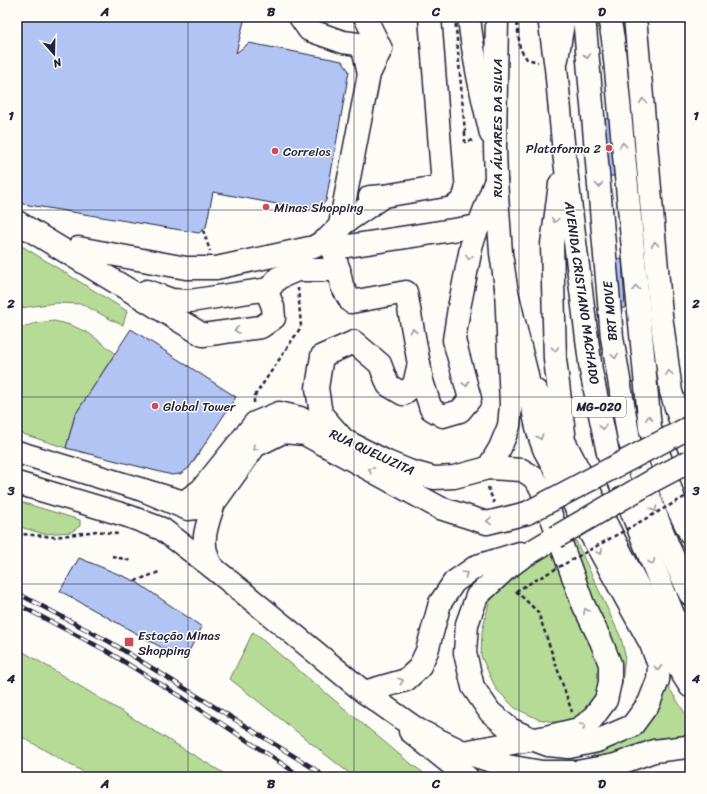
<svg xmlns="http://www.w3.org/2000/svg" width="707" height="794" font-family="Sriracha,sans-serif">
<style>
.green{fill:#b6db96;stroke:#6c7e68}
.building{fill:#b2c4f3;stroke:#22223b}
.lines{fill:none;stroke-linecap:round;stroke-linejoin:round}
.minor-casing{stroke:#22223b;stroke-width:25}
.major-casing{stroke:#22223b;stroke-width:25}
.highway-casing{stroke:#22223b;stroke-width:25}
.path{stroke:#22223b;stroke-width:2.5;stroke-dasharray:4 3;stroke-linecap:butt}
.minor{stroke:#fdfcf7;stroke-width:22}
.major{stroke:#fdfcf7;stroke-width:22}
.highway{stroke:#fdfcf7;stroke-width:22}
.rail-casing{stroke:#22223b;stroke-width:4.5}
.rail{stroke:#fdfcf7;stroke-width:3;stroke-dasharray:9;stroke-linecap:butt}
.highway-bridge-casing{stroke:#22223b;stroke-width:25;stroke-linecap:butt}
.path-bridge{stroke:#22223b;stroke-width:2.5;stroke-dasharray:4 3;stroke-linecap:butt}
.highway-bridge{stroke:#fdfcf7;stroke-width:22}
.oneway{stroke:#9a9aa2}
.grid{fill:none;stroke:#22223b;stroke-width:1;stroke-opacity:0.55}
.poi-dot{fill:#d1495b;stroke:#fdfcf7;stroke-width:1.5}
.labels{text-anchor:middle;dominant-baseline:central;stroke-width:3;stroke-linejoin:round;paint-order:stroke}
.shield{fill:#fdfcf7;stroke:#646373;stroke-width:1}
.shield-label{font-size:12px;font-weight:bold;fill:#22223b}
.street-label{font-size:13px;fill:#22223b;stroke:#fdfcf7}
.poi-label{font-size:13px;fill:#22223b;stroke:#fdfcf7;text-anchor:start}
.neatline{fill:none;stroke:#22223b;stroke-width:1.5}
.grid-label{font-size:13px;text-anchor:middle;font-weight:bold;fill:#22223b}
</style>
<rect width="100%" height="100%" fill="#fdfcf7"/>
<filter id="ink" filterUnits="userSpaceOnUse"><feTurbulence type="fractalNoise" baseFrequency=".025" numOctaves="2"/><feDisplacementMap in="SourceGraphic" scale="8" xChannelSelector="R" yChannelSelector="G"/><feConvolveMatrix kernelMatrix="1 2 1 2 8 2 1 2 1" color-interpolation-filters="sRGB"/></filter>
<g filter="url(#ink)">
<g class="green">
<polygon points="17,243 127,311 123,325 112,320 82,304 55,303 21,308 17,310"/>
<polygon points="54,321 71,325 90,334 115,353 75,415 66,448 17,432 17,329 36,323"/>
<polygon points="17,501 80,520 80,526 71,532 44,534 17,526"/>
<polygon points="576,541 621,638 625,655 622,685 599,714 571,725 538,719 515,708 496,689 481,656 482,632 489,603 504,581 520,569"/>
<polygon points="253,632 406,760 429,777 354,777 230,679"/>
<polygon points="17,648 230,777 93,777 65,762 17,734"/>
<polygon points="664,680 690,721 690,736 686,735 654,739 611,757 589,758 630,734"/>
</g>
<g class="building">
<polygon points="17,17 245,17 236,53 249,43 342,61 349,71 326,201 314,211 213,192 206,227 199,233 17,203"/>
<polygon points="603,119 612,119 616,176 607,176"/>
<polygon points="622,259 625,308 616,309 613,260"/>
<polygon points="131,329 236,397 189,468 180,474 172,475 66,448 75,415"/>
<polygon points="79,558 135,581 202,627 184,660 60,591"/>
</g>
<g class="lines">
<g class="minor-casing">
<g id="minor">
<polyline points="300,17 309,30 343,42 358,44 364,52 369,74"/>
<polyline points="365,17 381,49 369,74 334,256 339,270 342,286 351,302 406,292 422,381 431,409 443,416 460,411 470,399 454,340 459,308 472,243 496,180"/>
<path d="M469 17C473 57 482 95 491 134"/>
<polyline points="584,17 593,116 612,337 629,440 655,513 669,548 690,594"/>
<polyline points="609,17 613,39 650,428 676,505 690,533"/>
<polyline points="370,197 384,196 443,186 430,17"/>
<polyline points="17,222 203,335 261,327 274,318 273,307 268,294 269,289 278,278 297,270 339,270"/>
<polyline points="78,248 186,268 216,268 314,247 327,239 340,226 384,196"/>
<polyline points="335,248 479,226"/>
<polyline points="147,291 172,300 190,301 269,289"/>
<polyline points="344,440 321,414 317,388 322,356 354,342 380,364 388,385 403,394 414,385 419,363"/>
<polyline points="410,731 467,777"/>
</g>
</g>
<g class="major-casing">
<g id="major">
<polyline points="557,59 564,17"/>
<polyline points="17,452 143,490 184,502 201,490 255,423 279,413 300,418 387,462 409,471 434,478 454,477 488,468 522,470 533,477 541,488 583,604 601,641 610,664 610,682 606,700 592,719 579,729 546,737 463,752"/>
<polyline points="488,468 500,448 509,426 511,405 506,287 501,253 496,180 495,147 497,17"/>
<polyline points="17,483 128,516 162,529 212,567"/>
</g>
</g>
<g class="highway-casing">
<g id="highway">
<polyline points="549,17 556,68 564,153 591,371 608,453 675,619 690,645"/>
<polyline points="635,17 661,315 671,392 690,451"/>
<polyline points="560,184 552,244 555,359 564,433"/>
<path d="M506 287C512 315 519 343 526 371 532 398 534 426 545 451L651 644 659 665 658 680 649 703 632 726 597 741 569 747 548 745 532 739 510 729 490 712 473 687 465 653 467 624 477 596 505 570 521 558 556 537"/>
<polyline points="536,391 565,443 683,675 690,686"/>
<polyline points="143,490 188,509 206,507 217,499 255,446 283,432 305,434 440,508 487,523 527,513"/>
<path d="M215 500C207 526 198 542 212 567L364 692 418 730 463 752 507 766 542 772H577L615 765 654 751 687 747H690"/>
<polyline points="364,692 406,680 419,668 427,651 440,603 454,582 477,566 520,553"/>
</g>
</g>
<g class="path">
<polyline points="517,23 520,49 527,59 538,62"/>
<polyline points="465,132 465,142 474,140"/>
<polyline points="203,230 210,251"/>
<polyline points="254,403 254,397 301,327 298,288"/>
<polyline points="488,487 494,503"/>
<polyline points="17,532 21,534 55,537 97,531 118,534"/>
<polyline points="112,556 131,561"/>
<polyline points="135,581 159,572"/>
<polyline points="516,591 538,612 572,712"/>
</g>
<use href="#minor" class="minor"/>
<use href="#major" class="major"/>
<use href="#highway" class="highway"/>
<g class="rail-casing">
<g id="rail">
<polyline points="17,593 110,642 313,768 324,777"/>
<polyline points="17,604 105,650 183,698 302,777"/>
</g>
</g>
<use href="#rail" class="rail"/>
<g class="highway-bridge-casing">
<g id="highway-bridge">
<polyline points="527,513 690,427"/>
<polyline points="556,537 654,480 690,461"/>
</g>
</g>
<g class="path-bridge">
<polyline points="455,17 465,132"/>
<polyline points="516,591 690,494"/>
</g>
<use href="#highway-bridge" class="highway-bridge"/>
</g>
<defs><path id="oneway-chevron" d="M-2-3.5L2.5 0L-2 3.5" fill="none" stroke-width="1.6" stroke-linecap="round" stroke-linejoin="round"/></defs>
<g class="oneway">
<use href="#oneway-chevron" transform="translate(587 56) rotate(84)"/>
<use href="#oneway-chevron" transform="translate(643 101) rotate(-95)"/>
<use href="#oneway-chevron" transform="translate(623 145) rotate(-95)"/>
<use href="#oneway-chevron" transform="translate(599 185) rotate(85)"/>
<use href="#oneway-chevron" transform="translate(555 220) rotate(97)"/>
<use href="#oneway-chevron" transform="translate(655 244) rotate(-95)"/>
<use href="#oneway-chevron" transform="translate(469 257) rotate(102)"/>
<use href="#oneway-chevron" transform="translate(636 288) rotate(-95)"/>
<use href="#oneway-chevron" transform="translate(237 330) rotate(172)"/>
<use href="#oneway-chevron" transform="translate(413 331) rotate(-100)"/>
<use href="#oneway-chevron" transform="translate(555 349) rotate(88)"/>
<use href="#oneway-chevron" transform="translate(615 356) rotate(81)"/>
<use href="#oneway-chevron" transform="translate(669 373) rotate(-98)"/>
<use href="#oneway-chevron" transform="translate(466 384) rotate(76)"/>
<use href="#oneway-chevron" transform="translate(649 418) rotate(-96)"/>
<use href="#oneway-chevron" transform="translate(603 427) rotate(78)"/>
<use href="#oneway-chevron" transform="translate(540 437) rotate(72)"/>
<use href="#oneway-chevron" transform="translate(255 448) rotate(137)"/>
<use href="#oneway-chevron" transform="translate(371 470) rotate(-151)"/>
<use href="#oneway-chevron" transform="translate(654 509) rotate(70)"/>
<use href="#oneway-chevron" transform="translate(489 521) rotate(178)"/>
<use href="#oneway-chevron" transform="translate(600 552) rotate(61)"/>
<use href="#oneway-chevron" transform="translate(652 562) rotate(68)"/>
<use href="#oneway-chevron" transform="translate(465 574) rotate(-35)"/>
<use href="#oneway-chevron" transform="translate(586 611) rotate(-117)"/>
<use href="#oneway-chevron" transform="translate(658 668) rotate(86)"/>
<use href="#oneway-chevron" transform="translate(401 681) rotate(-19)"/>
<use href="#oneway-chevron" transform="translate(583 726) rotate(-31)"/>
</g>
</g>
<path class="grid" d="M188 17V777M354 17V777M519 17V777M17 210H690M17 397H690M17 584H690"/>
<g class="poi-dot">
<circle cx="609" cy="148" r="4"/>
<circle cx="275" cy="151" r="4"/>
<circle cx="266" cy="207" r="4"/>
<circle cx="155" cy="406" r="4"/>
<rect x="124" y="637" width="10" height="10" rx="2"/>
</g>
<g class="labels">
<rect class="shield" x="572" y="397" width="54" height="20" rx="3"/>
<g class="shield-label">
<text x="599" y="407">MG-020</text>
</g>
<g class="street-label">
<text transform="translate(497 128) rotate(-90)">RUA ÁLVARES DA SILVA</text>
<text transform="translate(582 293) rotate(82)">AVENIDA CRISTIANO MACHADO</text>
<text transform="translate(610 311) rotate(-95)">BRT MOVE</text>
<text transform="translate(372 452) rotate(25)">RUA QUELUZITA</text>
</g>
<g class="poi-label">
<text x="601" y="148" text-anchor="end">Plataforma 2</text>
<text x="283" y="151">Correios</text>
<text x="274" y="207">Minas Shopping</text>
<text x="163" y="406">Global Tower</text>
<text x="138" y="635">Estação Minas<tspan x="138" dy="15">Shopping</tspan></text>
</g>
</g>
<rect width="707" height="794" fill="none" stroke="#fdfcf7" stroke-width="44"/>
<g transform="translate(54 54) rotate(160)" stroke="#fdfcf7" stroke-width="3" paint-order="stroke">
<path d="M0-3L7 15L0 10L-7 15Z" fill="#22223b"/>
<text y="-6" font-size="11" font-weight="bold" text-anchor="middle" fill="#22223b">N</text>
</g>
<rect x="22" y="22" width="663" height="750" class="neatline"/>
<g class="grid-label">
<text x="105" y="16">A</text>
<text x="271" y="16">B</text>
<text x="436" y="16">C</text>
<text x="602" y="16">D</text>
<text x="11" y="120">1</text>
<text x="696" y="120">1</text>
<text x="11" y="308">2</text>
<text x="696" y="308">2</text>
<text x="11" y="495">3</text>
<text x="696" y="495">3</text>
<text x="11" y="683">4</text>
<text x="696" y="683">4</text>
<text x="105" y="788">A</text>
<text x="271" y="788">B</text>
<text x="436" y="788">C</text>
<text x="602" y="788">D</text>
</g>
</svg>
